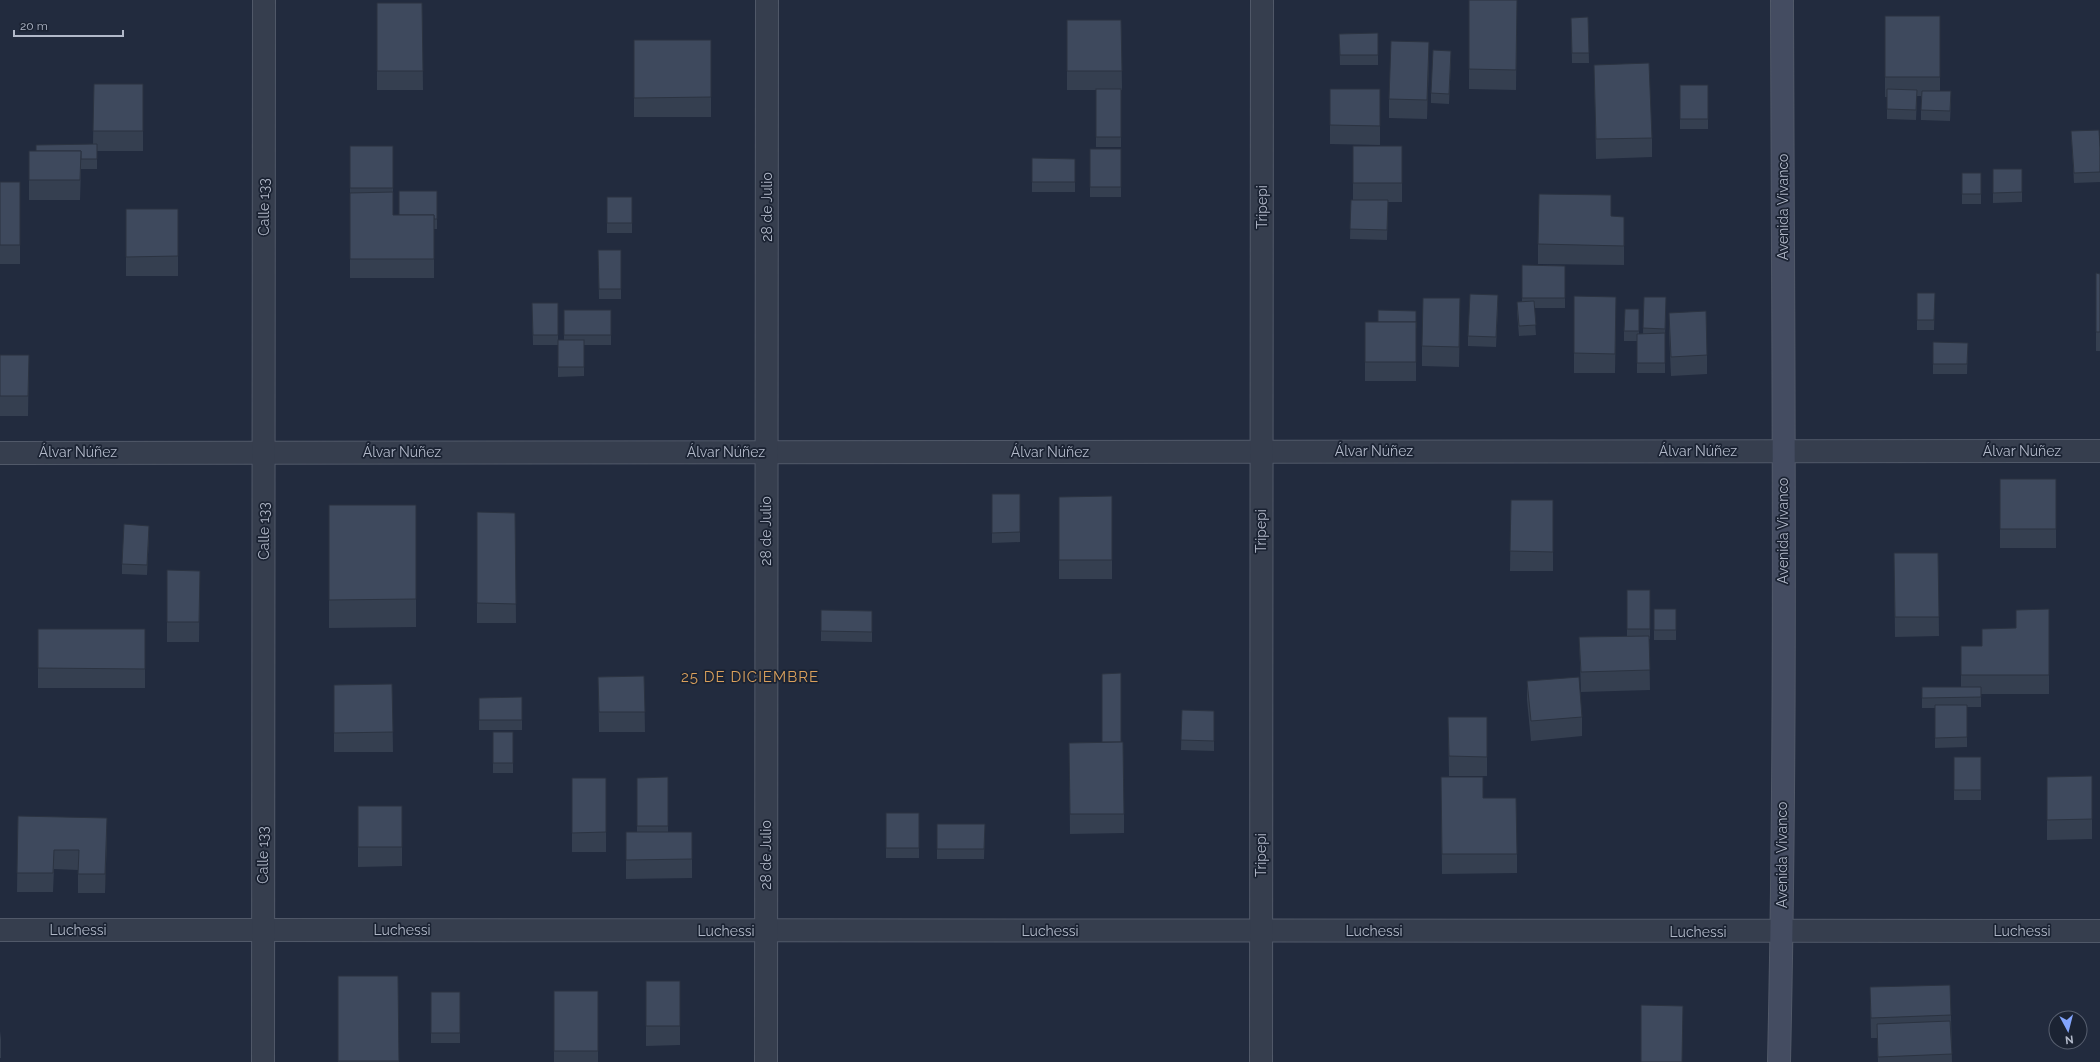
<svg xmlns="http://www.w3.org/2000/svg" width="2100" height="1062" font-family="Raleway,sans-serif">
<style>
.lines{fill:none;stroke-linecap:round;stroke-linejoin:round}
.street-casing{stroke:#515969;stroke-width:24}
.secondary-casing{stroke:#515969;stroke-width:24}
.street{stroke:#363e4e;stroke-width:22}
.secondary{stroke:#444c61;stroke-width:22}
.wall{fill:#353f50}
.shaded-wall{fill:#2b3341}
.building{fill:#3e495d;stroke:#2b3341}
.labels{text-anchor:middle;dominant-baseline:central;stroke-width:3.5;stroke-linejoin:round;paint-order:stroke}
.street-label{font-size:14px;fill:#b2b9c9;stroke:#1b2333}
.neighbourhood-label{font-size:15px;letter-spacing:1px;fill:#daa05c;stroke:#1b2333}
</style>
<rect width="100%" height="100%" fill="#222b3e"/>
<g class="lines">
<g class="street-casing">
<g id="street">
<polyline points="0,453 2100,451"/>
<polyline points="0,930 2100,931"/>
<polyline points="263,1062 264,0"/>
<polyline points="766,1062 767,0"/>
<polyline points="1261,1062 1262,0"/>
</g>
</g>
<g class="secondary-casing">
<path id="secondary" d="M1779 1062C1787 708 1783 354 1782 0"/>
</g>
<use href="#street" class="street"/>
<use href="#secondary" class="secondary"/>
</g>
<g class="wall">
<polygon points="1469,0 1517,0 1516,90 1469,89"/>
<polygon points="377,3 422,3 423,90 377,90"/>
<polygon points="1885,16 1940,16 1940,91 1951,101 1950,121 1921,120 1921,96 1917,96 1916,120 1887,119 1887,97 1885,97"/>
<polygon points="1588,17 1589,63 1572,63 1571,18"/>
<polygon points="1067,20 1121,20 1122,90 1121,90 1121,147 1096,147 1096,90 1067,90"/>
<polygon points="1378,33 1378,65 1340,65 1339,34"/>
<rect x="634" y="40" width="77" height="77"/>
<polygon points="1429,61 1427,119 1389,118 1389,99"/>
<polygon points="1451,61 1449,104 1431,103 1431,93"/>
<polygon points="1594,65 1652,138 1652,157 1596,159"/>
<polygon points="94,84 143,84 143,151 97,151 97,169 81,169 80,200 29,200 29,151 36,151 93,144"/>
<rect x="1680" y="85" width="28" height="44"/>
<polygon points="1330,89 1380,89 1380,145 1330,144"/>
<polygon points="2071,131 2100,148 2100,182 2074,183"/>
<polygon points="350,146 393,146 393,215 399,215 437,191 437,229 434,229 434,278 350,278"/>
<polygon points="1353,146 1402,146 1402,202 1388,202 1387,240 1350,239 1351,200 1353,200"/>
<rect x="1090" y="149" width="31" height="48"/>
<polygon points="1032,158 1075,159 1075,192 1032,192"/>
<polygon points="1993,169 2022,169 2022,202 1993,203"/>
<rect x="1962" y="173" width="19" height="31"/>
<rect x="0" y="182" width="20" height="82"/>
<rect x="607" y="197" width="25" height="36"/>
<rect x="126" y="209" width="52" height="67"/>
<polygon points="1624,236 1624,265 1538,264 1538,244"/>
<polygon points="598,250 621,250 621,299 599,299"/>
<polygon points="1522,265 1565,266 1565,308 1534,308 1536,335 1519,336 1517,312 1517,302 1522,302"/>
<polygon points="2096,273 2100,274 2100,351 2096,351"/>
<polygon points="1917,293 1935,293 1934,330 1917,330"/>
<polygon points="1574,296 1616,316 1615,373 1574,373"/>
<polygon points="1644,297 1666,297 1665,339 1665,373 1637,373 1637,341 1624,341 1624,331 1639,309 1639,334 1643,334"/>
<polygon points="532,303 558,303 558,340 564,340 564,310 611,310 611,345 584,345 584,376 558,377 558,345 533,345"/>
<polygon points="1498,305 1496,347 1468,346 1468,336"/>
<polygon points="1416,311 1416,381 1365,381 1365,322 1378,322"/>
<polygon points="1669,313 1707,355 1707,374 1671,376 1669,332"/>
<polygon points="1460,318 1459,367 1422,366 1422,346"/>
<polygon points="1933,342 1968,343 1967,374 1933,374"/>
<polygon points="0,355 29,355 28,416 0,416"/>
<rect x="2000" y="479" width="56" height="69"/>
<polygon points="992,494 1020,494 1020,542 992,543"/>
<polygon points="1059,497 1112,560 1112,579 1059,579"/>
<polygon points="1511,500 1553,500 1553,571 1510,571"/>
<polygon points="329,505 416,505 416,627 329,628"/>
<polygon points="477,512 515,513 516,623 477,623"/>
<polygon points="149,536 147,575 122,574 122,564"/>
<polygon points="1894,553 1938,553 1939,636 1895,637"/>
<polygon points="167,570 200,571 199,642 167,642"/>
<polygon points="1627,590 1650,590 1650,639 1649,639 1650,690 1581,692 1579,637 1627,636"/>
<rect x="1654" y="609" width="22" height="31"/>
<polygon points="821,610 872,611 872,642 821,641"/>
<polygon points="145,629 145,688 38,688 38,668"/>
<polygon points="1961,646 2049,675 2049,694 1981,694 1981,707 1967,707 1967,747 1935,748 1935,708 1922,708 1922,687 1961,687"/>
<polygon points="644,676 645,732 599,732 598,677"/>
<polygon points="1527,681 1582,717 1582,736 1531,741 1527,700"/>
<polygon points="392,684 393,752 334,752 334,685"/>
<polygon points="522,697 522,730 479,730 479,698"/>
<polygon points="1182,710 1214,711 1214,751 1181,750"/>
<polygon points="1448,717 1487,717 1487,776 1449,776"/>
<rect x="493" y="732" width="20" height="41"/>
<polygon points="1121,742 1124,814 1124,833 1070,834 1069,743"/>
<rect x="1954" y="757" width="27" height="43"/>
<polygon points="2092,776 2092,839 2047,840 2047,777"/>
<polygon points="668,777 668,832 692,832 692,878 626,879 626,832 637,832 637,778"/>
<polygon points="1441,777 1483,798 1517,854 1517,873 1442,874"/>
<rect x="572" y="778" width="34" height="74"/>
<polygon points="358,806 402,806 402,866 358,867"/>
<rect x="886" y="813" width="33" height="45"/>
<polygon points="18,816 107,837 105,893 78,893 78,870 54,869 53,892 17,892"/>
<polygon points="937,824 985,824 984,859 937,859"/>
<polygon points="338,976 399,1061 399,1062 338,1062"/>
<polygon points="646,981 680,981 680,1045 646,1046"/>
<polygon points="1870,987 1951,1015 1952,1062 1878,1062 1877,1038 1871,1038"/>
<rect x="554" y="991" width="44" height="71"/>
<rect x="431" y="992" width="29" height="51"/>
<polygon points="0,1031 1,1039 1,1058 0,1058"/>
</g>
<g class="shaded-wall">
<polygon points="1429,42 1429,61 1427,119 1427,100"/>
<polygon points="1451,51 1451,61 1449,104 1449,94"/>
<polygon points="1616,297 1616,316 1615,373 1615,354"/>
<polygon points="1460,298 1460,318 1459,367 1459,347"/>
<polygon points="149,526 149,536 147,575 147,565"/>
<polygon points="107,818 107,837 105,893 105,874"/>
</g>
<g class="building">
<polygon points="1469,0 1517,0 1516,70 1469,69"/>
<polygon points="377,3 422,3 423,71 377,71"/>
<rect x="1885" y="16" width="55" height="61"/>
<polygon points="1588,17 1589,53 1572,53 1571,18"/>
<polygon points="1067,20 1121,20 1122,71 1067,71"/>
<polygon points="1378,33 1378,55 1340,55 1339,34"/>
<polygon points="634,40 711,40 711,97 634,98"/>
<polygon points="1391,41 1429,42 1427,100 1389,99"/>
<polygon points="1433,50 1451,51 1449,94 1431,93"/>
<polygon points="1649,63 1652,138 1596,139 1594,65"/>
<polygon points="94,84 143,84 143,131 93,131"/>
<rect x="1680" y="85" width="28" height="34"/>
<rect x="1096" y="89" width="25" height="48"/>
<polygon points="1330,89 1380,89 1380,126 1330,125"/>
<polygon points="1887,89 1917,90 1916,110 1887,109"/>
<polygon points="1922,91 1951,91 1950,111 1921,110"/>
<polygon points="2099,130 2100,148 2100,172 2074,173 2071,131"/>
<polygon points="97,144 97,159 81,159 81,151 36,151 36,145"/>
<rect x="350" y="146" width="43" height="42"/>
<rect x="1353" y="146" width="49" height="37"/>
<rect x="1090" y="149" width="31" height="38"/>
<polygon points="29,151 81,151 80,180 29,180"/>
<polygon points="1032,158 1075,159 1075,182 1032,182"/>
<polygon points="1993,169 2022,169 2022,192 1993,193"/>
<rect x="1962" y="173" width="19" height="21"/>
<rect x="0" y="182" width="20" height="63"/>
<polygon points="399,191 437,191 437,219 434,219 434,215 399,215"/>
<polygon points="393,192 393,215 434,215 434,259 350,259 350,193"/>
<polygon points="1539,194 1611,195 1611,216 1624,217 1624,246 1538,244"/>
<rect x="607" y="197" width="25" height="26"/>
<polygon points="1351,200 1388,200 1387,230 1350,229"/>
<polygon points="126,209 178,209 178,256 126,257"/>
<polygon points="598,250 621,250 621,289 599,289"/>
<polygon points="1522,265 1565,266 1565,298 1522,298"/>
<polygon points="2096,273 2100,274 2100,332 2096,332"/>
<polygon points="1917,293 1935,293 1934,320 1917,320"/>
<polygon points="1470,294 1498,295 1496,337 1468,336"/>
<polygon points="1574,296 1616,297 1615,354 1574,353"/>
<polygon points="1644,297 1666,297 1665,329 1643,328"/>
<polygon points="1423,298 1460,298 1459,347 1422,346"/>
<polygon points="1534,301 1536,325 1519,326 1517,302"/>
<polygon points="532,303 558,303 558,335 533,335"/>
<polygon points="1625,309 1639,309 1639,331 1624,331"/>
<rect x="564" y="310" width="47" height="25"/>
<polygon points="1378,310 1416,311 1416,328 1416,322 1378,322"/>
<polygon points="1706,311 1707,355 1671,357 1669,313"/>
<rect x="1365" y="322" width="51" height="40"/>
<polygon points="1665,333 1665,363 1637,363 1637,334"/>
<rect x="558" y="340" width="26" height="27"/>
<polygon points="1933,342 1968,343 1967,364 1933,364"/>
<polygon points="0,355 29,355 28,396 0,396"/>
<rect x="2000" y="479" width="56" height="50"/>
<polygon points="992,494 1020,494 1020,532 992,533"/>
<polygon points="1112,496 1112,560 1059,560 1059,497"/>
<polygon points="1511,500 1553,500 1553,552 1510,551"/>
<polygon points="329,505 416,505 416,599 329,600"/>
<polygon points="477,512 515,513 516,604 477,603"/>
<polygon points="124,524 149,526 147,565 122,564"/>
<polygon points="1894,553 1938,553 1939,617 1895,617"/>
<polygon points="167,570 200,571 199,622 167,622"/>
<rect x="1627" y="590" width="23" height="39"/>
<rect x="1654" y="609" width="22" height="21"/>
<polygon points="2049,609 2049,675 1961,675 1961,646 1982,646 1982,629 2016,628 2016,610"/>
<polygon points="821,610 872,611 872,632 821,631"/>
<polygon points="38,629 145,629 145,669 38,668"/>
<polygon points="1649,636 1650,670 1581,672 1579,637"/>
<polygon points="1121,673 1121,742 1102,742 1102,674"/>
<polygon points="644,676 645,712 599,712 598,677"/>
<polygon points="1579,677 1582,717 1531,721 1527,681"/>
<polygon points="392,684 393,732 334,733 334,685"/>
<polygon points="1922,687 1981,687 1981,697 1922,698"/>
<polygon points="522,697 522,720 479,720 479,698"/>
<polygon points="1935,705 1967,705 1967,737 1935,738"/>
<polygon points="1182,710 1214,711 1214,741 1181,740"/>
<polygon points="1448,717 1487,717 1487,757 1449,756"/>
<rect x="493" y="732" width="20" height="31"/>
<polygon points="1123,742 1124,814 1070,814 1069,743"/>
<rect x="1954" y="757" width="27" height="33"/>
<polygon points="2092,776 2092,819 2047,820 2047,777"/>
<polygon points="668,777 668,826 637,826 637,778"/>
<polygon points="1441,777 1483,777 1483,798 1516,798 1517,854 1442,854"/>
<polygon points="572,778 606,778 606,832 572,833"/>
<rect x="358" y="806" width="44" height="41"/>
<rect x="886" y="813" width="33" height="35"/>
<polygon points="18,816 107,818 105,874 78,874 79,850 54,850 53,873 17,873"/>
<polygon points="937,824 985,824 984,849 937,849"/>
<polygon points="626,832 692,832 692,859 626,860"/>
<polygon points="338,976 398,976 399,1061 338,1061"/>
<rect x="646" y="981" width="34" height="45"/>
<polygon points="1950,985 1951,1015 1871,1018 1870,987"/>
<rect x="554" y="991" width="44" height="60"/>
<rect x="431" y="992" width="29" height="41"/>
<polygon points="1641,1005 1683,1006 1682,1062 1641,1062"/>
<polygon points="1950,1021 1952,1054 1878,1057 1877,1024"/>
</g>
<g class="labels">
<g class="street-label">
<text transform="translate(264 207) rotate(-90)">Calle 133</text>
<text transform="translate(767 207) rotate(-90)">28 de Julio</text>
<text transform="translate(1262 207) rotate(-90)">Tripepi</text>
<text transform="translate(1783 207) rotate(-90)">Avenida Vivanco</text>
<text x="1374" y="451">Álvar Núñez</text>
<text x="1698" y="451">Álvar Núñez</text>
<text x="2022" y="451">Álvar Núñez</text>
<text x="78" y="452">Álvar Núñez</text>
<text x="402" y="452">Álvar Núñez</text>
<text x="726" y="452">Álvar Núñez</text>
<text x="1050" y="452">Álvar Núñez</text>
<text transform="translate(264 531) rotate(-90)">Calle 133</text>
<text transform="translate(766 531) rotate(-90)">28 de Julio</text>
<text transform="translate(1261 531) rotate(-90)">Tripepi</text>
<text transform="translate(1783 531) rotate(-90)">Avenida Vivanco</text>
<text transform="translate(263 855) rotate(-90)">Calle 133</text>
<text transform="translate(766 855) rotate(-90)">28 de Julio</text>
<text transform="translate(1261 855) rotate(-90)">Tripepi</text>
<text transform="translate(1782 855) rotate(-90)">Avenida Vivanco</text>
<text x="78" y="930">Luchessi</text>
<text x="402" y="930">Luchessi</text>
<text x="726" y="931">Luchessi</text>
<text x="1050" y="931">Luchessi</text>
<text x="1374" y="931">Luchessi</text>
<text x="2022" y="931">Luchessi</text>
<text x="1698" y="932">Luchessi</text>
</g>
<g class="neighbourhood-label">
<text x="750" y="677">25 DE DICIEMBRE</text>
</g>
</g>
<g transform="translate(2068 1030) rotate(173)"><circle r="19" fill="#1b2333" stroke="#575f6f"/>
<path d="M0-3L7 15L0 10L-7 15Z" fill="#83a5fd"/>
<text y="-6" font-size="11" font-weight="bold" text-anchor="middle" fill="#b2b9c9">N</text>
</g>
<path d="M14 30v6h109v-6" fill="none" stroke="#b2b9c9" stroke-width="2"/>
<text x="20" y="30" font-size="12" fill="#b2b9c9" stroke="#1b2333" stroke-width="3" paint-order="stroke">20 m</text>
</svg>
